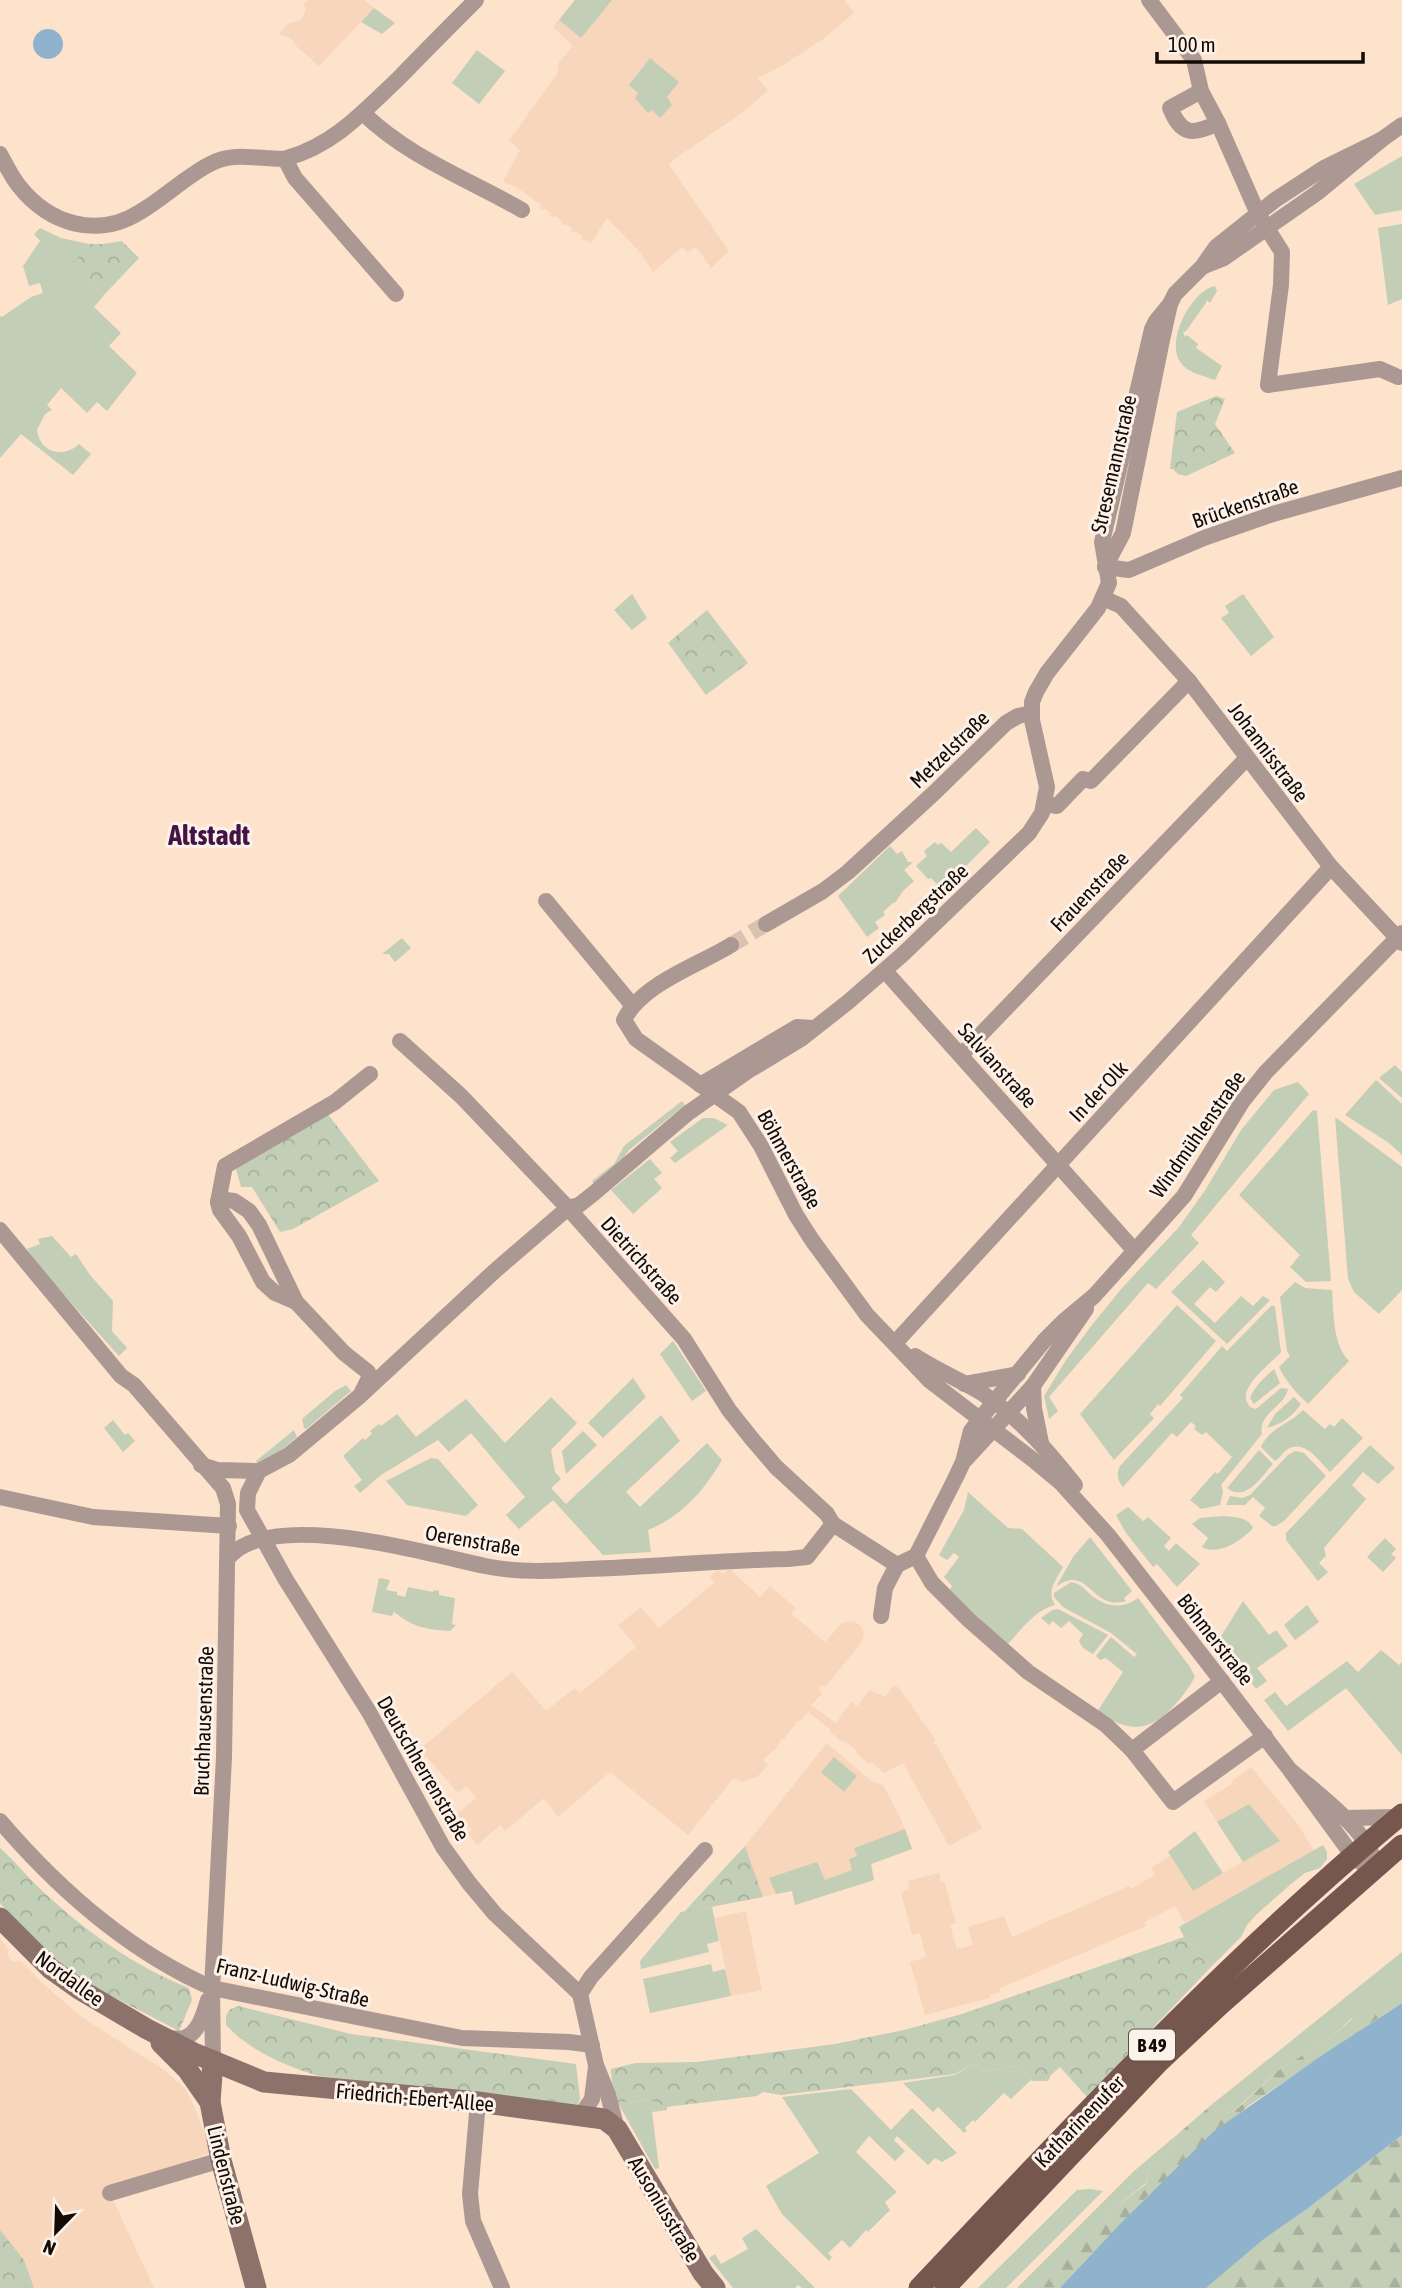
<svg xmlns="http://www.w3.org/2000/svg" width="1402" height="2288" font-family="'Asap Condensed',sans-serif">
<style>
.built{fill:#f7d6bb}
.green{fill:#c3ceb7}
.forest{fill:url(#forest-firs)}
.park{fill:url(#park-crowns)}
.water{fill:#8fb3cc}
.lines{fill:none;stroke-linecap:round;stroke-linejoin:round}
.minor-tunnel{stroke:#dac2ae;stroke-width:16;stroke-dasharray:16 8;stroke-linecap:butt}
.minor{stroke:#ab9893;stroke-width:16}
.secondary{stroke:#8c726b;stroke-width:21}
.primary{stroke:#76574e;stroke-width:21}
.labels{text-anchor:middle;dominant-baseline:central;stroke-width:6;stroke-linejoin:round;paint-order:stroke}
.shield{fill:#fdf2ea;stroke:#585049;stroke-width:2}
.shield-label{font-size:19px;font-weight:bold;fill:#120a04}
.street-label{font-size:21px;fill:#120a04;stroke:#fdf2ea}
.district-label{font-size:28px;font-weight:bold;fill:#421344;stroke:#fdf2ea}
</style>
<defs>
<pattern id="forest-firs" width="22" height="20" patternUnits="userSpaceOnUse" patternTransform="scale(1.75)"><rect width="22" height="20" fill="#c3ceb7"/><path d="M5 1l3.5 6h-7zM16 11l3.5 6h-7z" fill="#a6b09c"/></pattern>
<pattern id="park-crowns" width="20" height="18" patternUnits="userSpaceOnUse" patternTransform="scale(1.75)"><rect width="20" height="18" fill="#c3ceb7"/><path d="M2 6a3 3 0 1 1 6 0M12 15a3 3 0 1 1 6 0" fill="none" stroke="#a6b09c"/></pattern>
</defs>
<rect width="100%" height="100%" fill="#fde2cc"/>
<g class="built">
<polygon points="308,0 364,0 374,8 319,66 294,44 295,42 289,37 279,34 289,23 301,20 306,10 304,4"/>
<polygon points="575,0 844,0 854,13 823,39 785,64 758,78 768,91 743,112 673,160 669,165 729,251 711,268 696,247 688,252 682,247 653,272 639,251 607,218 591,243 589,243 586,239 584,241 582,239 583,237 576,231 574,233 571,231 573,229 565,224 563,225 561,223 562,221 555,216 553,218 550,216 552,214 544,208 542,210 540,208 541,205 516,187 503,182 520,150 509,141 557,74 559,62 573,46 553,27"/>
<polygon points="718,1569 723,1574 730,1569 760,1597 770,1586 796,1608 791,1614 825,1642 843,1622 853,1621 861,1626 864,1635 861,1643 825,1687 822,1685 819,1688 822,1694 811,1705 836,1723 851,1702 857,1706 870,1690 885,1697 894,1685 899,1688 935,1739 933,1745 936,1744 982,1828 949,1846 903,1763 884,1773 872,1762 868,1763 857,1754 856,1750 845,1741 841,1741 830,1732 830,1729 808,1712 800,1721 797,1721 784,1739 781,1739 777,1747 763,1760 768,1765 757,1777 748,1779 746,1781 741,1782 738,1779 732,1780 688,1835 610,1772 558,1817 544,1798 505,1831 500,1825 477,1845 468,1834 472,1830 456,1815 476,1798 466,1786 458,1793 420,1749 512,1672 546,1711 575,1688 580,1693 636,1647 618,1625 641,1607 659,1628 714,1583 710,1576"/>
<polygon points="827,1743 871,1781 883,1785 900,1817 912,1849 871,1864 874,1880 795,1905 792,1891 684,1912 745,1846"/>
<polygon points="1251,1767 1299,1826 1314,1851 1185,1923 1175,1906 1145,1922 1146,1926 1000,1988 1000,1992 990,1995 989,1998 925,2015 910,1962 926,1957 920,1933 912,1935 901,1892 910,1889 908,1881 939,1873 941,1881 944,1881 956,1923 950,1925 957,1949 973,1945 968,1927 1004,1916 1012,1937 1129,1886 1131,1889 1155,1875 1151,1868 1170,1856 1193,1890 1280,1841 1249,1804 1217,1822 1204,1801 1232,1784 1231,1782"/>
<polygon points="746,1911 762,1990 731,1996 715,1918"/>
<polygon points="0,1939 9,1950 7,1955 12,1962 21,1961 42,1983 83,2018 164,2070 186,2090 196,2111 206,2137 209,2153 109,2191 154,2288 0,2288"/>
</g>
<g class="green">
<polygon points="575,0 612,0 581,38 559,20"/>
<polygon points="374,8 395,23 382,34 361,22"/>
<polygon points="477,50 505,71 479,104 452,83"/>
<polygon points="650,58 679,82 667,97 672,105 660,118 652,110 648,113 635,98 638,93 629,85"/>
<polygon points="1402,156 1402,210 1375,215 1354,184"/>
<polygon points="1402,224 1402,299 1388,305 1378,228"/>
<path d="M40 228 61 238 89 244 73 264 104 295 94 307 121 333 109 346 137 373 107 411 97 402 87 413 61 388 47 405 52 410 45 414 37 430C40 453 63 459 79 444L91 454 73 475 21 434 0 458V316L2 317 31 297 43 293 40 283 29 286 23 266 40 241 34 234Z"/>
<path d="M1215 286 1217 291 1210 303 1206 300V303L1186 331 1183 332 1185 337 1187 335 1198 344 1196 348 1222 366 1215 380C1204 376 1188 373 1181 363 1165 341 1191 291 1215 286Z"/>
<polygon points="632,594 647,618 632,630 614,610"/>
<polygon points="1243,594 1274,637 1251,656 1221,618 1229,613 1225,606"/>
<polygon points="976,828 990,842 965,867 970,873 940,900 934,893 937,890 934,887 937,884 931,878 928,879 916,866 927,856 924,851 935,842 938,845 941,843 951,852"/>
<polygon points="890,846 897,854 902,851 908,862 913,862 904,870 914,881 903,891 895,903 894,902 883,912 885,915 875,922 879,928 867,937 838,896"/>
<polygon points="402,938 411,948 395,962 389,954 382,954"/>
<polygon points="1395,1065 1402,1072 1402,1098 1379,1078"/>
<polygon points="1376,1080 1402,1104 1402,1155 1389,1143 1345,1115"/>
<polygon points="1298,1082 1309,1094 1191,1235 1199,1243 1156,1289 1148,1283 1049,1397 1058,1411 1049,1419 1044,1396 1066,1360 1092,1325 1122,1288 1179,1227 1206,1189 1241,1130 1274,1090"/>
<polygon points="682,1101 685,1105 629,1150 622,1160 596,1186 592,1181 614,1164 624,1146"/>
<polygon points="1313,1110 1317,1111 1331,1281 1306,1282 1290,1267 1300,1255 1239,1195"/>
<polygon points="1335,1117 1402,1167 1402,1290 1379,1314 1354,1292 1348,1279"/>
<polygon points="703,1118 714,1118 728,1125 675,1163 670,1158 678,1151 670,1142"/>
<polygon points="650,1159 662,1173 654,1179 662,1188 633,1214 611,1190"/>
<polygon points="52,1236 71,1257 76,1254 90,1275 113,1301 112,1331 127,1348 119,1356 38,1266 27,1249 40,1244 38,1239"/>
<polygon points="1203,1260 1225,1282 1216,1292 1210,1287 1194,1304 1215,1323 1241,1296 1253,1306 1263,1296 1270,1300 1227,1344 1171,1292"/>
<path d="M1295 1282 1305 1288 1332 1290C1334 1313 1332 1343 1349 1361L1308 1404C1296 1393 1286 1381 1279 1367L1290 1356 1287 1351 1280 1297Z"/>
<polygon points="1177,1305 1216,1341 1160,1406 1158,1404 1150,1414 1154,1418 1114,1460 1080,1414"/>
<path d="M1272 1305 1275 1307 1281 1352C1270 1365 1234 1389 1250 1407L1256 1409 1281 1388 1288 1389C1284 1408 1258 1412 1262 1434L1221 1485 1223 1491 1220 1505 1201 1509 1190 1500 1215 1472 1218 1474 1232 1457 1206 1432 1202 1435 1194 1429 1196 1426 1191 1422 1177 1437 1172 1433 1123 1487C1117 1480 1116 1474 1120 1466L1183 1398 1180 1395 1222 1346 1227 1351Z"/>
<polygon points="673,1341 706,1391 692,1401 660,1354"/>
<path d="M1274 1369 1280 1383 1254 1404 1250 1398C1255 1386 1264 1378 1274 1369Z"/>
<polygon points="633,1378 646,1397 603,1438 588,1423"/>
<polygon points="346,1385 351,1391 306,1429 304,1428 302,1419 335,1391"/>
<path d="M551 1397 577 1423 551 1450 555 1472 561 1479 551 1488 566 1504 661 1415 680 1441 626 1492 640 1507 707 1443 722 1460C703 1492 682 1516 648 1530L651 1552 603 1555 553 1500 519 1529 506 1515 525 1497 471 1433 449 1452 438 1440 381 1475 360 1493 354 1486 362 1480 343 1456 363 1438 365 1440 372 1434 370 1431 379 1424 381 1426 397 1414 416 1437 466 1399 505 1443Z"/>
<path d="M1294 1397 1301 1404C1293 1416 1280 1425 1267 1428L1275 1414Z"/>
<path d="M1303 1410 1325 1429 1330 1424 1334 1427 1342 1418 1363 1438 1330 1472C1320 1462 1305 1439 1288 1449 1283 1452 1280 1458 1275 1461L1261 1447C1269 1428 1290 1424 1303 1410Z"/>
<polygon points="113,1420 125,1435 128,1433 135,1441 123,1452 104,1428"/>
<polygon points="294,1430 297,1437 282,1450 258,1465 256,1461"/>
<polygon points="583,1431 597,1445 566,1474 562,1451"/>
<polygon points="1370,1445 1395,1468 1378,1484 1363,1472 1352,1485 1366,1499 1324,1548 1326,1556 1319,1563 1328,1572 1318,1581 1286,1540 1286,1533"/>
<path d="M1259 1450 1273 1464C1261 1477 1246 1503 1227 1488Z"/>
<polygon points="1295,1451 1304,1453 1326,1476 1284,1521 1276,1526 1272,1526 1259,1516 1265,1508 1253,1497 1245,1505 1226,1505 1230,1496 1242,1498 1250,1495 1288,1455"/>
<polygon points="431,1458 438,1459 478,1505 466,1516 407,1505 386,1481"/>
<path d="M968 1492 1008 1528 1022 1529 1063 1567C1056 1580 1046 1591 1055 1605 1036 1609 1020 1631 1007 1645L950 1590 952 1586 944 1577 959 1557 954 1553 947 1560 939 1555 964 1510Z"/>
<polygon points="1128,1507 1143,1521 1148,1517 1171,1538 1164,1546 1169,1551 1176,1543 1200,1564 1177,1587 1157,1564 1153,1567 1126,1533 1116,1515"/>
<path d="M1223 1516C1234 1517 1248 1517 1253 1528 1241 1541 1219 1556 1202 1547L1208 1538 1192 1524 1200 1518Z"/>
<path d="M1090 1537 1132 1591 1124 1598 1126 1601C1092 1612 1088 1562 1056 1587L1073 1557Z"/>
<polygon points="1385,1538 1396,1549 1391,1554 1396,1558 1383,1572 1367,1557"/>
<path d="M379 1578 390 1580 386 1590 397 1592V1595L405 1597 408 1587 433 1592 434 1590 439 1591V1595L455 1598 452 1624 456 1625 450 1631C424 1629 415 1628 394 1612L392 1616 372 1612Z"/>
<path d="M1071 1582C1083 1584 1086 1592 1095 1598 1109 1608 1125 1608 1138 1598L1190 1667 1195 1677C1182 1699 1157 1733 1128 1726 1117 1724 1107 1717 1097 1712L1123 1672 1106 1658 1100 1660 1096 1656 1111 1637 1134 1657 1137 1654 1111 1633 1063 1607 1054 1597V1593Z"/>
<polygon points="1243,1601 1269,1635 1276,1630 1288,1646 1257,1668 1267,1681 1256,1689 1235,1660 1215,1646"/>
<polygon points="1307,1605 1319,1622 1295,1640 1284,1625"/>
<polygon points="1058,1609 1108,1635 1093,1654 1083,1648 1079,1641 1083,1634 1069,1621 1061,1628 1053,1621 1049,1625 1041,1618 1052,1610"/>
<polygon points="1381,1650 1399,1665 1402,1662 1402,1755 1346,1688 1288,1731 1264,1700 1275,1692 1286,1706 1347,1661 1358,1672"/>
<polygon points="834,1757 857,1776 844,1792 821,1772"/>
<polygon points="1249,1804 1280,1841 1243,1862 1217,1822"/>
<polygon points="905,1829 912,1849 871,1864 874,1880 795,1905 792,1891 776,1894 769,1878 817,1862 825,1880 852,1870 849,1859 857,1856 854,1848"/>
<polygon points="1195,1831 1223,1873 1193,1891 1168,1852"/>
<polygon points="1323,1845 1327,1852 1327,1859 1320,1868 1305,1873 1291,1884 1257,1914 1247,1925 1241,1937 1210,1968 1184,1937 1179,1927"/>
<polygon points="712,1907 719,1941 707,1944 709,1952 641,1969 640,1961 681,1912"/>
<polygon points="1402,1952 1402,2003 1389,2011 1389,2000 1351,2019 1330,2038 1279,2070 1238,2107 1228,2114 1218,2105 1210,2106"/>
<polygon points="711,1964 713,1972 725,1969 731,1996 650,2013 643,1979"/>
<polygon points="974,2063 983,2071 1017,2066 1031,2080 1011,2099 1004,2093 975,2122 973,2120 965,2128 967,2131 964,2133 938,2107 933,2112 903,2083 955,2075"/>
<polygon points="851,2089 891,2130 912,2108 957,2153 942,2162 935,2158 928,2165 897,2136 894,2140 905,2151 895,2161 869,2136 856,2152 897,2192 885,2202 890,2210 868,2232 866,2230 850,2248 842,2240 828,2253 832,2257 829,2261 782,2214 766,2186 819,2153 782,2097"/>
<polygon points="649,2100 667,2107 667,2110 652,2112 659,2168 655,2169 618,2103"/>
<polygon points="1178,2134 1169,2148 1150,2166 1146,2183 1119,2204 1097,2228 1067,2254 1047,2284 1043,2288 1017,2288 1134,2171"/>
<polygon points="1090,2189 1103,2191 1006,2288 978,2288 1077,2190"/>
<polygon points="756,2229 815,2288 802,2288 798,2285 795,2288 733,2288 709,2258 715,2254 721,2264 748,2249 742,2238"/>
</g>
<g class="forest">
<polygon points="1384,1999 1389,2000 1389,2011 1248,2106 1147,2197 1060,2288 1043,2288 1066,2254 1097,2228 1118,2205 1146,2184 1150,2166 1169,2148 1178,2134 1210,2106 1218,2105 1228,2114 1239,2107 1279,2070 1330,2038 1365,2008"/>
<polygon points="1402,2135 1402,2288 1206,2288 1264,2239 1307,2209"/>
</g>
<g class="park">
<polygon points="122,241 139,258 104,295 72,264 89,244 103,244"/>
<polygon points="1216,396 1225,399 1215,424 1235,453 1186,476 1178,474 1173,469 1170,469 1177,412"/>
<polygon points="707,610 748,663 706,695 668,643"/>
<polygon points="327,1113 379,1181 293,1229 280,1232 252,1187 241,1187 235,1166"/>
<polygon points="745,1846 763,1897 684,1912"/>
<path d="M0 1848C13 1859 25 1874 37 1886 81 1928 133 1966 189 1988L192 2000 179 2031 104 1992 65 1967 15 1921 0 1903Z"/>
<polygon points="1184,1937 1210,1968 1087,2097 1060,2067 1051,2075 1048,2081 1032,2081 1017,2066 983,2071 974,2063 955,2074 781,2095 763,2092 757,2096 666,2107 649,2100 618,2103 612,2083 611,2069 636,2063 696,2062 782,2051 835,2044 904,2030 962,2014"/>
<path d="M238 2006 351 2034 576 2064 580 2099 577 2106 319 2076C286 2066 250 2051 226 2025V2016L229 2010Z"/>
<polygon points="0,2230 24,2260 34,2288 0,2288"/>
</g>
<g class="water">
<circle cx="48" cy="44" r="15"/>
<polygon points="1402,2003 1402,2135 1307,2209 1264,2239 1206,2288 1060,2288 1122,2222 1213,2132 1321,2056"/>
</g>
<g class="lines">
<polyline class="minor-tunnel" points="731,945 766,924"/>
<g class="minor">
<polyline points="1149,0 1194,60 1201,91 1218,123 1258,214 1282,252 1281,285 1268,385 1380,369 1398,377"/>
<path d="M1201 91 1170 108C1182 136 1192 135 1218 123"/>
<path d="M363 113C408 157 468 179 522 210"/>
<path d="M0 154C6 165 11 176 19 186 49 224 97 239 140 212 164 198 185 177 210 164 229 154 245 157 266 158 273 158 281 160 287 158 334 145 364 111 398 79 424 52 450 26 476 0"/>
<polyline points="285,159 295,178 396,294"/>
<polyline points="1204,266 1224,258 1317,193 1381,140 1402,125"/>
<polyline points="1105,567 1123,533 1162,340 1170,304 1175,294 1202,267 1216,247 1275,200 1324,168 1381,140"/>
<polyline points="1105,567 1129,570 1204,538 1273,514 1402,478"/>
<polyline points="1103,598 1121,606 1189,681 1331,867 1402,943"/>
<polyline points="1045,804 1057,806 1083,779 1091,781 1189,681"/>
<polyline points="546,901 633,1006"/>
<polyline points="766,924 823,891 848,872 934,793 1006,723 1018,716 1031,713"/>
<path d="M731 945C699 965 641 984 624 1020L636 1039 739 1112 761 1146 796 1215 812 1240 867 1315 930 1381 1036 1462 1060 1482 1108 1535 1207 1662 1290 1770 1353 1856 1363 1864 1374 1869C1379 1838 1312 1789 1290 1770"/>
<polyline points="885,971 1134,1250"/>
<polyline points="400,1041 461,1096 568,1208 684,1339 729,1410 752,1439 776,1467 827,1514 833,1524 897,1565"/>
<polyline points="961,1055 1247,758"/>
<polyline points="700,1085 797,1027 813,1028"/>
<polyline points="218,1202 226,1200 234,1201 249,1211 259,1225 296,1302 344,1353 368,1372 369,1378 362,1392"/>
<polyline points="0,1230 121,1376 134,1385 223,1488 228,1504 224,1757 212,1988 213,2061"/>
<polyline points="296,1302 275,1293 263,1282 239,1236 220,1210 218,1202 225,1166 335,1102 370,1074"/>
<polyline points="895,1343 1331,867"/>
<path d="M915 1356C936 1370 960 1380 982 1393 1019 1417 1048 1451 1075 1485"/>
<polyline points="964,1384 1018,1374"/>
<polyline points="1033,1386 1034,1408 1041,1443"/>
<polyline points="965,1460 1033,1386 1086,1309"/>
<polyline points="201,1465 217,1470 259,1471 289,1455 361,1395 497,1269 568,1208 579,1205 593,1194 688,1113 748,1071 801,1039 848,1002 902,955 1029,833 1042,813 1047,787 1032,720 1032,702 1036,692 1047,673 1098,608 1109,583 1102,542 1152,329 1156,321 1170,304"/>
<polyline points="259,1471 248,1493 247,1510 286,1580 369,1712 443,1847 469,1883 495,1914 580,1994 596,2065 608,2095 617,2129"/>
<polyline points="0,1497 93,1517 229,1526"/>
<polyline points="916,1556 932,1583 969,1620 1028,1672 1106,1725 1132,1750"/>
<path d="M229 1557C272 1508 428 1554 485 1566 518 1573 552 1571 586 1569 653 1567 720 1560 788 1559L807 1557 833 1524"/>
<polyline points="897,1565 916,1556 956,1477 963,1462 971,1431 980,1419 1044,1341 1064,1321 1094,1296 1184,1196 1242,1102 1266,1072 1402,933"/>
<polyline points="881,1616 885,1588 897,1565"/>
<polyline points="1222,1681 1132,1750 1173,1802 1265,1736"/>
<polyline points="1345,1818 1398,1817"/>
<path d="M0 1821C59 1890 128 1951 212 1988L462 2038 569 2042 592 2045"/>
<polyline points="580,1994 591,1977 705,1850"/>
<path d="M166 2038C171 2038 179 2039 184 2038 199 2033 204 2013 208 2000"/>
<polyline points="478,2102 470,2194 473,2221 502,2288"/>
<polyline points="581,2115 592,2099 596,2067"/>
<polyline points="110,2193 221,2160"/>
</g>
<g class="secondary">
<polyline points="0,1918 51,1969 79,1989 147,2029 196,2054 264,2082 478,2102 604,2119 617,2129 703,2273 715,2288"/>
<polyline points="161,2043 187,2069 210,2102"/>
<polyline points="213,2061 210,2102 221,2160 256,2288"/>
</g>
<g class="primary">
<path d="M919 2288C1074 2124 1228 1958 1402 1814"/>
<polyline points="945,2288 1159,2062 1221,2004 1402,1845"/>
</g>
</g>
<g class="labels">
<rect class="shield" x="1129" y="2029.5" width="46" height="31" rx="5"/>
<g class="shield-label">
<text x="1152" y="2045">B 49</text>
</g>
<g class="street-label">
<text transform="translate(1113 464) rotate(-77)">Stresemannstraße</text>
<text transform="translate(1245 503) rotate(-19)">Brückenstraße</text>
<text transform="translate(949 749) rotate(-44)">Metzelstraße</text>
<text transform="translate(1269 752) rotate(53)">Johannisstraße</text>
<text transform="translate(1089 891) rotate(-46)">Frauenstraße</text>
<text transform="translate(915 913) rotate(-43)">Zuckerbergstraße</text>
<text transform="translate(998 1065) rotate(48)">Salvianstraße</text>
<text transform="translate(1098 1091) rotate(-47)">In der Olk</text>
<text transform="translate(1197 1134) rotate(-55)">Windmühlenstraße</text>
<text transform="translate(790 1159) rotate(61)">Böhmerstraße</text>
<text transform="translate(642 1260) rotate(48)">Dietrichstraße</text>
<text transform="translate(473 1540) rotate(10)">Oerenstraße</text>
<text transform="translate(1216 1639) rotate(52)">Böhmerstraße</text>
<text transform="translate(203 1721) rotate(-88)">Bruchhausenstraße</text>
<text transform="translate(424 1768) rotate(60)">Deutschherrenstraße</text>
<text transform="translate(70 1978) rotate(36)">Nordallee</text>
<text transform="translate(293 1982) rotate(13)">Franz-Ludwig-Straße</text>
<text transform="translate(415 2097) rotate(5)">Friedrich-Ebert-Allee</text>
<text transform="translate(1079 2121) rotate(-46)">Katharinenufer</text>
<text transform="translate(227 2175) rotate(76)">Lindenstraße</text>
<text transform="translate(665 2209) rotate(59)">Ausoniusstraße</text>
</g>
<g class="district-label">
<text x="209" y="835">Altstadt</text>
</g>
</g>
<g transform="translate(56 2232) rotate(203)" stroke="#fdf2ea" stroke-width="5" paint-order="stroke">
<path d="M0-5L12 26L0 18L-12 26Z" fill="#120a04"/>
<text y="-10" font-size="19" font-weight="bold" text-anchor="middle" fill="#120a04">N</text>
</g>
<path d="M1157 52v10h206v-10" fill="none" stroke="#120a04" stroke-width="3.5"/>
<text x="1168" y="52" font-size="21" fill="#120a04" stroke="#fdf2ea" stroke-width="5" paint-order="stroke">100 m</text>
</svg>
